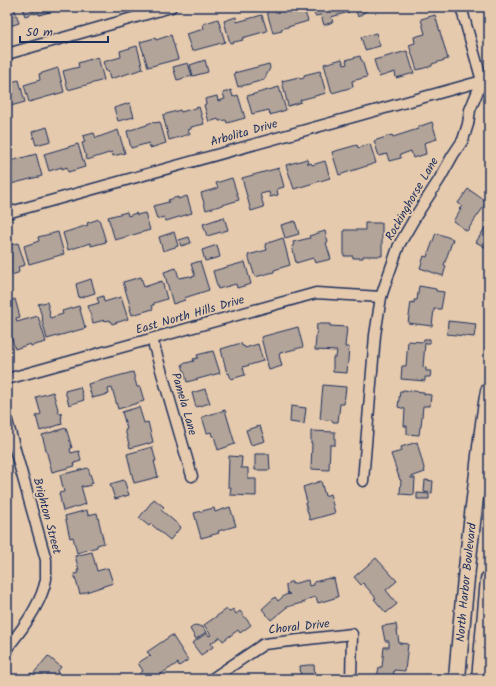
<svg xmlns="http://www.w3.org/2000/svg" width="496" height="686" font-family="Kalam,sans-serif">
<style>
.building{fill:#b3a499;stroke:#1b2f5e}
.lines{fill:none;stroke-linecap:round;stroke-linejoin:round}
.minor-casing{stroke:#1b2f5e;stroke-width:13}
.primary-casing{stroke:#1b2f5e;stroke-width:19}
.minor{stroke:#e6caad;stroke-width:10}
.primary{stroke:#e6caad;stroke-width:16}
.labels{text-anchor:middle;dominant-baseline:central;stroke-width:4;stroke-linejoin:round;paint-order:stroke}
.street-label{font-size:12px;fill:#1b2f5e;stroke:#e6caad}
</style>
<rect width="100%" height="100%" fill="#e6caad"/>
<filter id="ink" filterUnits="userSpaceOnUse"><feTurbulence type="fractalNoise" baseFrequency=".025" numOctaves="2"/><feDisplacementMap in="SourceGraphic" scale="8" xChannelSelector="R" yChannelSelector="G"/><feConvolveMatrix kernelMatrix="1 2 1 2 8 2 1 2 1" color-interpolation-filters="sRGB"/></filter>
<g filter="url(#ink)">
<g class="building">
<polygon points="7,7 14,7 19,23 7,27"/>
<polygon points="22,7 60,7 60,9 39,15 39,13 34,14 34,13 25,16"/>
<polygon points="274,7 286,7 286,8 289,7 303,7 308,21 281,29 282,31 273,33 266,9"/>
<polygon points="313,7 348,7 349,12 331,17 333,22 324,25 321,15 315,16"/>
<polygon points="353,7 370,7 370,8 358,17 355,8 353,8"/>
<polygon points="262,15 267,31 242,38 243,40 230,43 224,21 236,17 237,22"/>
<polygon points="435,15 448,59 432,64 432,66 417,70 409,45 415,43 414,37 425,34 421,19"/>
<polygon points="218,19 225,42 192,51 186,34 204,29 203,24"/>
<polygon points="376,33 380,46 365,50 361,37"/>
<polygon points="171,35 178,59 148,67 140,42 155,38 156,40"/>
<polygon points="137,46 143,69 110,79 108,71 106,71 103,62 121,57 120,51"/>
<polygon points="407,51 414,73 396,78 395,72 379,77 374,60"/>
<polygon points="360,56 361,60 362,60 367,77 352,81 353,87 332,93 324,64 342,59 344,65 347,64 346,60"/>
<polygon points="98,57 104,80 68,90 63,71 79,67 78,63"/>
<polygon points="205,60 208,72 193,76 190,65"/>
<polygon points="188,63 192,76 177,80 173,67"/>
<polygon points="269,64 270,68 264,80 238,87 234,73"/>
<polygon points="58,68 64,92 29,102 24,85 40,80 39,74"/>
<polygon points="320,71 321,73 320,74 320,75 321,75 326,93 300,100 301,102 288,106 282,81 299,77 300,79 304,78 304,75"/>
<polygon points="19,80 25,102 7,107 7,83"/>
<polygon points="279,87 286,110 270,115 269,110 252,114 247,96"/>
<polygon points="231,90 233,97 238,95 245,118 227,123 226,120 219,121 218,119 209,122 204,105 206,104 205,99 217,96 218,101 225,99 223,93"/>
<polygon points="130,103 134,117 118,121 114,108"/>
<polygon points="199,107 204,124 191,127 191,129 188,130 190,134 169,140 163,115 180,110 181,112"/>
<polygon points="153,122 154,123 160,122 166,143 150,148 149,143 131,148 127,131 147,125 147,124"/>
<polygon points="432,122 437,139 424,143 426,154 413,158 411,151 400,155 401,158 389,161 387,154 379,156 374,141 392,135 393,137 418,129 418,127"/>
<polygon points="47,127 51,141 36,145 32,132"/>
<polygon points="118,130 125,153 113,156 112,152 87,160 82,143 85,142 83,136 94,133 96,138"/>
<polygon points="78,144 85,167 68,172 67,167 62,169 62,167 49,171 44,154"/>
<polygon points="370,144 376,163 339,175 332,152 357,145 358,148"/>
<polygon points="36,154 42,176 7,185 7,165 8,164 7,162"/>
<polygon points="489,155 489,172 487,171 487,169 484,168"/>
<polygon points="307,159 308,164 311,163 312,165 325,161 330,178 294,189 286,165"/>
<polygon points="279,168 284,187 277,189 278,195 270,197 269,192 260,194 264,207 251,211 242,178"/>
<polygon points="489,173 489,187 484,185"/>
<polygon points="232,178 239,200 206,210 201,193 218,188 216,183"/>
<polygon points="468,189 487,202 467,231 453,221 461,209 459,209 462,206 458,203"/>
<polygon points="187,196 192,213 166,221 164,217 157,219 153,206 169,202 168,200 178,197 178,199"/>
<polygon points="127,212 128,216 136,213 137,215 145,213 150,230 115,240 108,217"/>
<polygon points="224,217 228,230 207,236 203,224"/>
<polygon points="99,219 106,242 91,246 91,243 68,250 63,233 88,225 87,223"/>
<polygon points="295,221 299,234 285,238 281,225"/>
<polygon points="365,223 382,223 382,256 363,256 363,258 353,258 353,256 344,256 344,230 365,230"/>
<polygon points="485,228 489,231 488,249 476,242"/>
<polygon points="325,231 328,242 326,243 331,259 315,263 313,258 296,263 292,246 294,246 293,242 310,238 309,236"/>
<polygon points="58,232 64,254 29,264 24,246 39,241 38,237"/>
<polygon points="174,232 178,246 163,251 159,237"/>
<polygon points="436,233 453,239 444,265 446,266 443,276 420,268 424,256 427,257"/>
<polygon points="189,237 191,243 181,246 179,240"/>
<polygon points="283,238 290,265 274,270 274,272 255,277 248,255 267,250 265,244"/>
<polygon points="18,243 25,265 18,267 19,272 18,273 7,276 7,246"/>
<polygon points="217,245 220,257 205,261 202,250"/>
<polygon points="200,261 209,290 184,298 185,300 173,304 164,272 176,268 179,278 190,276 191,277 195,276 191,264"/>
<polygon points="245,262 251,284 237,288 236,284 218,289 213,271"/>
<polygon points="141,277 144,287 162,281 167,299 154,303 154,305 152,305 153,309 132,315 130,309 131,309 123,282"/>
<polygon points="91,279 95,293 79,298 76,284"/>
<polygon points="419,286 436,289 436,291 444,292 441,309 434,309 432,326 408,323 411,302 414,303 414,300 417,300"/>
<polygon points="103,296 104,302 121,297 128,319 112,324 110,320 106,321 105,320 93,323 88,306 99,303 97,298"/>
<polygon points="15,299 20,317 16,318 17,322 38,316 46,342 31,346 30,344 15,349 7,323 7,302"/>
<polygon points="47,302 50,313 49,314 50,318 63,314 62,311 79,306 85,327 86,327 86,328 47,339 42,320 43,320 38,304"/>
<polygon points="448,321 476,324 474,337 447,334"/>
<polygon points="317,324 330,324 330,326 347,327 345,347 349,347 347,373 333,372 333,357 336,357 337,351 315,350"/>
<polygon points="298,327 303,347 280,353 280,354 279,355 282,366 269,370 261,337"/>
<polygon points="424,339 430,339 430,343 425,343 423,367 426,368 426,371 431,371 430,377 425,377 425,381 401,379 402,366 406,366 408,341 423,342"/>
<polygon points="241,343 242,346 244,346 245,348 258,344 263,361 243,367 245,375 231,379 229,373 227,374 221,349"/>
<polygon points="213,351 220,373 187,382 182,364 194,361 193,359 198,358 197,355"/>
<polygon points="133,372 137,387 140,387 144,401 118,409 112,388 108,389 109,394 92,398 88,384"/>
<polygon points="323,385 346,387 344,404 340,404 338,422 333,422 333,421 320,419"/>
<polygon points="80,387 84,400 69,405 65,391"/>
<polygon points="205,389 210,403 196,407 192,393"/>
<polygon points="403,390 424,392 424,394 431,395 430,406 423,406 421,427 420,427 419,435 407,434 407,426 404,426 405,409 398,407 400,391 403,391"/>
<polygon points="53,392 59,413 61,413 62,418 61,418 62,424 40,431 36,416 41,414 36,397"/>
<polygon points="291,406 306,408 304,424 290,422"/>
<polygon points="139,407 144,423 148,422 153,442 148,444 148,443 130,448 125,430 127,429 122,412"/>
<polygon points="225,410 235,444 218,450 214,436 212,436 211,432 207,433 202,417"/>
<polygon points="260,426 265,441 251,445 246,430"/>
<polygon points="66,428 72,448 70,449 71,453 79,451 81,461 74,463 75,466 52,472 42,435"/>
<polygon points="311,431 335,432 335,445 330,445 329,470 311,469 312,443 311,443"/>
<polygon points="417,442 425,472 411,477 411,478 415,478 414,495 400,494 401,480 400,480 391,454 402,451 401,447"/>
<polygon points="152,447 156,461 154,461 158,477 134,483 127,454"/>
<polygon points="255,454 269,454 270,470 255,470"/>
<polygon points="229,456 242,457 241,468 248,468 248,479 256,479 256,496 230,495 231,487 228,487"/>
<polygon points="88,468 93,483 90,484 91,485 83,487 83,486 81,486 86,504 63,511 59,493 64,492 60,475"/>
<polygon points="124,480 129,495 115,499 110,484"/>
<polygon points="425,480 433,481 432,493 424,492"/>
<polygon points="321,481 325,496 330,494 335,513 310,520 305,503 307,502 303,487"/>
<polygon points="417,493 429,494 429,499 417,499"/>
<polygon points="154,499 164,507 161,510 181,527 170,540 151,524 149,526 139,518"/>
<polygon points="230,507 236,526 218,531 219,533 201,538 194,513 214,508 215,512"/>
<polygon points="87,510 88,515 97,513 104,543 97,545 97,547 77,553 73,537 70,538 65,516"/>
<polygon points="92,552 97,571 108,568 113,583 80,594 74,574 78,573 77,570 79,570 75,556"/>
<polygon points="376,558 397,581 386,590 397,604 386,613 374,599 376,598 363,583 361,585 354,577"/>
<polygon points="330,578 330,579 334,578 338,597 318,603 316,597 308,599 305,602 287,607 271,620 262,609 275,597 278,601 285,595 290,594 288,594 286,588 286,585 289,582 292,582 292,584 308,580 309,586 314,585 314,582"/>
<polygon points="227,609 229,612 233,609 236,614 240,611 251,625 240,633 238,630 223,641 220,637 211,643 213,647 201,655 192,643 207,633 209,636 211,635 204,625"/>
<polygon points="396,624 399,643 408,644 405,671 394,670 393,679 377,678 379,667 382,667 384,647 389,647 389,641 385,641 382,626"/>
<polygon points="195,625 199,626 201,627 202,626 206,632 196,639 190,629"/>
<polygon points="172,635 188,660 179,666 178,663 161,674 161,675 156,679 143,679 139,674 143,671 138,663 149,656 150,657 151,656 147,652"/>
<polygon points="48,656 61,667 57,672 65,679 26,679 31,673 33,674"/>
<polygon points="308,665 314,665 315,679 301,679 300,666"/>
</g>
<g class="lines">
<g class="minor-casing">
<g id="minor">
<polyline points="7,54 171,7"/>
<polyline points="7,213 482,81 489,81"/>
<polyline points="152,339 192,476"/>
<polyline points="7,379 316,293 381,297"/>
<path d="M7 421 46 560C46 566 46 573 46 579 42 602 22 630 7 648"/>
<polyline points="363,481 375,335 381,297 386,282 399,245 417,214 439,180 453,155 463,140 468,124 470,110 482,81 461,7"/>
<polyline points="212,679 264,644 352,634 351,679"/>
</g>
</g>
<g class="primary-casing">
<g id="primary">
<path id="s1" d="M457 679C462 616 468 553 476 490 480 457 483 424 489 391"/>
<polyline points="480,679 489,579"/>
</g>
</g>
<use href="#minor" class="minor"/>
<use href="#primary" class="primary"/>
</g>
</g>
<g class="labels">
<g class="street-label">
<text transform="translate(244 133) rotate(-16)">Arbolita Drive</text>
<text transform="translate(412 199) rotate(-60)">Rockinghorse Lane</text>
<text transform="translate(190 315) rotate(-16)">East North Hills Drive</text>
<text transform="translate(184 404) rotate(74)">Pamela Lane</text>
<text transform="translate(47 516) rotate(75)">Brighton Street</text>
<text stroke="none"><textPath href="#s1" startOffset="97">North Harbor Boulevard</textPath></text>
<text transform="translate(299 627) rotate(-6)">Choral Drive</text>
</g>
</g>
<rect width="496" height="686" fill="none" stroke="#e6caad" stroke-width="24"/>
<rect x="12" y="12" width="472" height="662" fill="none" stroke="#1b2f5e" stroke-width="1.5" filter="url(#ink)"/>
<path d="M20 36v6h88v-6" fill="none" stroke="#1b2f5e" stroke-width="2"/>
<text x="26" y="36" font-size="12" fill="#1b2f5e" stroke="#e6caad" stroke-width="3" paint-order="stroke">50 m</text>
</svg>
